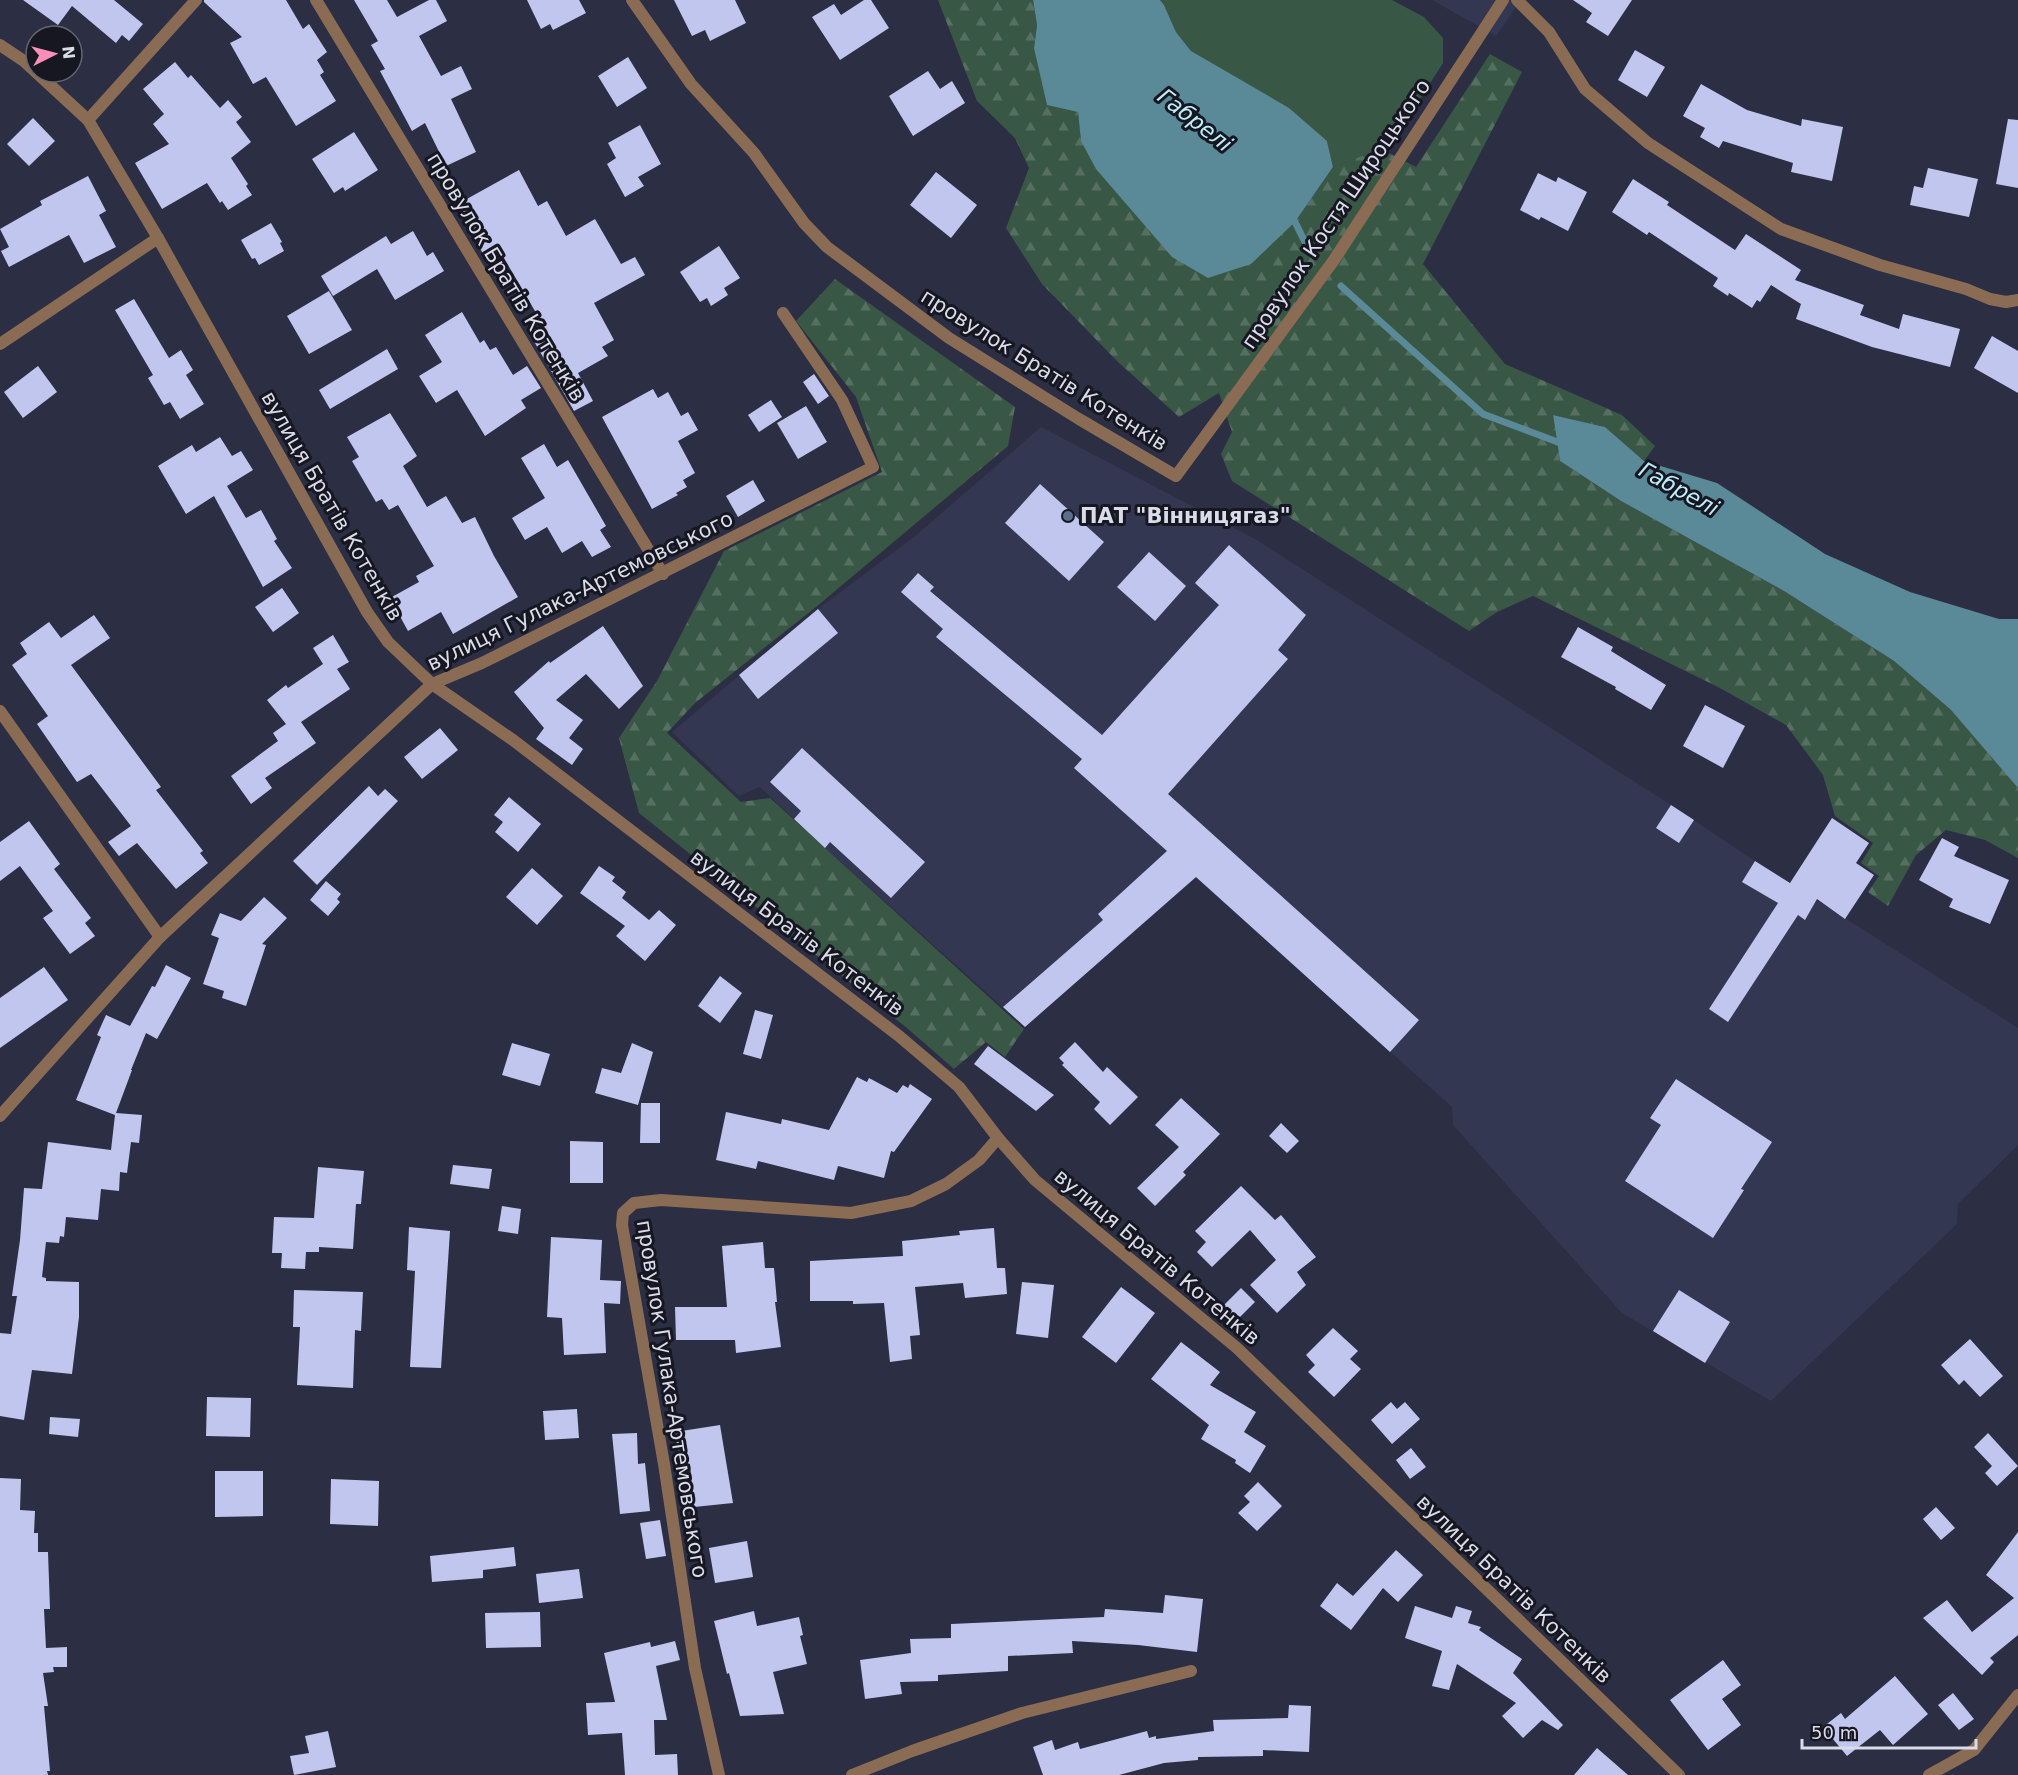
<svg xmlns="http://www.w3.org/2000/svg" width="2018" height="1775" font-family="'DejaVu Sans',sans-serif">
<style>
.built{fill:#343752}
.grass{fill:#395745}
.forest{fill:url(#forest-firs)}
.water{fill:#5a8998}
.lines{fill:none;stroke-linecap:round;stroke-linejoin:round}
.stream{stroke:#5a8998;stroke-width:7}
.building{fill:#c0c6ee}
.street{stroke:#8a6c54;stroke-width:12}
.service-dot{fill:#5c6f8a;stroke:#161721;stroke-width:2}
.labels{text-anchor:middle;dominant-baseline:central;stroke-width:6;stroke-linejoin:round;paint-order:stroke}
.street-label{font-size:21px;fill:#dadcea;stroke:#161721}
.poi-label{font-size:21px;font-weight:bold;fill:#dadcea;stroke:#161721;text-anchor:start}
.water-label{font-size:22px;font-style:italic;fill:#beecfb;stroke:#161721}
</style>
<defs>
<pattern id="forest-firs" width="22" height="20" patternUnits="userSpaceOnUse" patternTransform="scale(1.5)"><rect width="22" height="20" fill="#395745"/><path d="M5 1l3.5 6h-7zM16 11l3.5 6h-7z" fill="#556f60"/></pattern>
</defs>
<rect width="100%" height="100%" fill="#2c2e44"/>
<g class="built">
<polygon points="1432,0 1521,0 1496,36"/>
<polygon points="1041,427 1255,539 1671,805 1755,861 2018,1028 2018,1145 1958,1204 1957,1224 1771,1401 1622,1313 1453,1125 1452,1107 1196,878 1025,1027 825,848 760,787 739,796 672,732 818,609 914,537"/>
</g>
<polygon class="grass" points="1160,0 1392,0 1424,17 1443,38 1443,63 1386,152 1381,150 1333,167 1327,141 1220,69 1191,51 1176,32 1164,5"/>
<g class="forest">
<polygon points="938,0 1033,0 1037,25 1034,48 1078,112 1081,141 1295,222 1333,167 1381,149 1416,167 1490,54 1522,72 1423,264 1505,364 1622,415 1655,446 1644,461 1605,427 1553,415 1560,461 1621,501 1784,591 1894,661 1951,710 2018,787 2018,858 1985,840 1946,830 1916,855 1888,906 1868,892 1879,876 1861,863 1873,843 1835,816 1823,775 1786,725 1720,688 1533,596 1497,612 1469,631 1232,481 1221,454 1232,432 1219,393 1179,417 1117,361 1042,284 1006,228 1029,168 1015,138 977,101"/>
<polygon points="835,279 1015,407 1008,446 816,607 695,703 667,733 741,802 770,798 1024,1029 1005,1057 986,1042 954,1069 907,1028 639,813 619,738 657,681 724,551 882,472 856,397 796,321"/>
</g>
<g class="water">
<polygon points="1033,0 1160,0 1164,5 1176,32 1191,51 1289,108 1327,141 1333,167 1295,222 1251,264 1208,278 1172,257 1096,169 1081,141 1078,112 1047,105 1034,48 1037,25"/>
<polygon points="1553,415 1605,427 1644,461 1717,483 1825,554 1910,592 1999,619 2018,619 2018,788 1951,710 1894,661 1784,591 1621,501 1560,461"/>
</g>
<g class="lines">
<g class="stream">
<polyline points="1289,218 1295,222 1308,248"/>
<polyline points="1341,286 1483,414 1563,444"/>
</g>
</g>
<g class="building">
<polygon points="23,0 114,0 143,24 129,41 122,35 116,43 72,6 58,25"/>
<polygon points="204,0 286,0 303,29 309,24 327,52 317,60 324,72 320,75 336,101 296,126 266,77 253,84 230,43 242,37 204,2"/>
<polygon points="354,0 387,0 397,17 429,0 436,0 447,21 419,36 441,76 461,66 472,89 451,99 476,152 446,166 425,123 412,131 380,71 385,69 371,45 378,41"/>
<polygon points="527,0 579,0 586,13 553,30 550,24 541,29"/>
<polygon points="674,0 735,0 746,23 710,41 705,30 692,36"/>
<polygon points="864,0 871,0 889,28 840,60 812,17 834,4 841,15"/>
<polygon points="1573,0 1632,0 1608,36 1586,22 1592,13"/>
<polygon points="1635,50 1665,67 1647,97 1618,80"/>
<polygon points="628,57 647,88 617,107 598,76"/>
<polygon points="175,62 188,78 191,75 220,108 228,100 242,117 236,122 251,142 231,158 248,184 246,186 252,195 228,210 222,201 220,203 207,183 162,209 135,163 169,144 153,124 164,114 143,89"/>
<polygon points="928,71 940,89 952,81 965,103 913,136 889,96"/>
<polygon points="1701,84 1747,110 1801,126 1802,119 1843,127 1832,181 1791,172 1793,163 1723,141 1719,148 1700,137 1705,128 1683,116"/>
<polygon points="33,118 55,141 29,166 7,144"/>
<polygon points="2008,119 2018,120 2018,188 1996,184"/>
<polygon points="640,125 661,164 638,177 644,186 625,197 607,164 616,158 608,143"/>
<polygon points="354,132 378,170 345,191 343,187 334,193 312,159"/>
<polygon points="1928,168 1978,179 1969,217 1910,205 1914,186 1923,188"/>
<polygon points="519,170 538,206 547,201 566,236 595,219 621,264 635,257 645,275 594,303 614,340 602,347 608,356 578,373 593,401 574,411 535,343 549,335 501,253 487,261 456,205"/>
<polygon points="936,172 977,205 951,238 910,205"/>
<polygon points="1538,173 1556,182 1558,177 1587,192 1568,231 1541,217 1539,220 1520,210"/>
<polygon points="88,176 106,211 99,215 116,247 84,263 69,235 9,267 1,251 9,247 0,229 42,205 40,201"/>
<polygon points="1633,179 1669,202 1667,205 1735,250 1746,234 1801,270 1795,280 1864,305 1860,315 1899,329 1903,314 1960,329 1950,367 1872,347 1796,319 1801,304 1771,285 1760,302 1757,300 1752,308 1729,293 1728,296 1713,286 1718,278 1649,232 1647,235 1612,212"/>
<polygon points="271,223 282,242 280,243 284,251 259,265 255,258 252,259 241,240"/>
<polygon points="413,231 427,256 433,252 444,271 395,300 377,269 333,296 321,276 386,236 391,244"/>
<polygon points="719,246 740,278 724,288 728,295 711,306 707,298 700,302 680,272"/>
<polygon points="329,291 352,330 309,354 287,316"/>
<polygon points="134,299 169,358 181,350 193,370 186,375 204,404 180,419 170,402 164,405 148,378 153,375 115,310"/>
<polygon points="462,312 480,343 484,340 490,350 496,347 513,375 527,366 541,388 521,400 526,408 485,436 457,390 436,403 419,376 442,362 425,335"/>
<polygon points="1992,336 2018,351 2018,393 1974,368"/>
<polygon points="387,349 398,369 330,409 319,390"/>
<polygon points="38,366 57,392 23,418 4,392"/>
<polygon points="814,374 829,396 818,404 803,382"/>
<polygon points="653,389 658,398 668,392 681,416 688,412 698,430 678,441 695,473 683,480 687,487 676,493 678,495 652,509 602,417"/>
<polygon points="771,400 782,417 759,432 748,415"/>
<polygon points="806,406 827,442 798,459 777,423"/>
<polygon points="390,413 417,456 403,466 427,507 446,496 462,523 475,517 494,556 518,597 453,634 441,612 408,631 390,598 419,582 416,576 434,566 398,505 389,510 382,499 376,502 352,461 359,457 347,437"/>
<polygon points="220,437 232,456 241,451 253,470 227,486 246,518 261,510 277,539 274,541 292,568 263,587 214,496 186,514 158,466 192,445 196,452"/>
<polygon points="544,444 557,467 568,460 606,526 600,530 611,547 592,557 582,541 562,553 547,527 525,540 512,518 545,498 521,458"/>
<polygon points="753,480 765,501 738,517 726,496"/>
<polygon points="1040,484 1104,542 1069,581 1005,523"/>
<polygon points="1229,545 1306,615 1278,650 1288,659 1168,794 1419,1020 1390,1052 1196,877 1025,1027 1003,1007 1103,920 1098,914 1167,851 1074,768 1082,759 936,637 943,629 901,592 918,573 934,587 930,591 1102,735 1219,605 1195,583"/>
<polygon points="1149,552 1186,586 1155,621 1117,587"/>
<polygon points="282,588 299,613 273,632 255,607"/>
<polygon points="818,609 838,633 758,699 739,675"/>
<polygon points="94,615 110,638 71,665 161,787 156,790 203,851 200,853 208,863 176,889 137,843 119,856 108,842 131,826 91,774 77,782 37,724 48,716 12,665 27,654 20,643 49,622 61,638"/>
<polygon points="603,626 643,686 619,709 586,674 556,700 583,720 569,738 583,749 572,765 536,739 544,728 514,692 549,661 550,663"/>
<polygon points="1578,627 1613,647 1611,651 1666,685 1651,710 1615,689 1616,687 1561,657"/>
<polygon points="333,635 349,662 337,669 350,689 301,722 316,743 265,778 272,788 251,804 231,776 278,741 273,733 286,724 267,700 286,685 288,688 323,664 313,648"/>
<polygon points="1705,705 1745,726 1723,768 1683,746"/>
<polygon points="440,728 458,750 422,779 404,757"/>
<polygon points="802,748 925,862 891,898 830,842 825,848 794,819 801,811 770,782"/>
<polygon points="369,786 378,796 385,789 398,801 317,885 293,861"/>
<polygon points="509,797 541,824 518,852 495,832 503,822 494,815"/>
<polygon points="1671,805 1694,820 1679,843 1656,828"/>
<polygon points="1832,818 1869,843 1856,863 1874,875 1845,919 1817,899 1805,920 1798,915 1728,1022 1709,1009 1778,903 1742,882 1755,861 1790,883"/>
<polygon points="29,821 60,864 54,869 91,918 85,923 95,936 70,954 43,918 53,911 20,866 0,881 0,842"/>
<polygon points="1942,838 1959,847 1954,856 2009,880 1990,924 1949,907 1953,899 1919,880"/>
<polygon points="599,866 615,877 612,881 626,892 622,898 649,920 659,910 676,925 645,961 616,936 625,926 580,893"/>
<polygon points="532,868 563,896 537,925 506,897"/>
<polygon points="326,881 341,894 337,899 340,902 328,916 310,900"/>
<polygon points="264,897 287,918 262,944 266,945 246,1006 222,998 224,991 203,984 219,938 211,935 220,913 241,921"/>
<polygon points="166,965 191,978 157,1039 146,1033 131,1070 132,1070 116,1113 142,1115 139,1143 131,1142 127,1173 120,1172 119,1191 101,1189 98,1220 66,1217 64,1237 60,1236 59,1243 46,1242 42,1277 46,1278 46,1281 79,1282 79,1317 72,1374 32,1370 24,1420 0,1416 0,1333 11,1334 17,1296 12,1296 20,1240 24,1188 42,1189 48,1142 111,1150 115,1115 76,1100 101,1037 97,1035 106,1015 130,1026 152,986 155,987"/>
<polygon points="44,967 68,1000 0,1048 0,998"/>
<polygon points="720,976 742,993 720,1023 698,1006"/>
<polygon points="755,1010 773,1015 761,1059 743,1054"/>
<polygon points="1075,1042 1103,1072 1107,1067 1138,1097 1110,1125 1094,1109 1100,1102 1062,1065 1064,1063 1059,1058"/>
<polygon points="512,1043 550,1054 540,1086 502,1075"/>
<polygon points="632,1043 653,1052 638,1105 595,1093 602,1068 621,1073"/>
<polygon points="988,1046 1054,1095 1036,1111 974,1064"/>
<polygon points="857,1077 867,1082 869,1078 897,1093 903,1085 908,1088 910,1084 932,1099 894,1152 891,1151 884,1178 838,1166 834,1180 758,1161 756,1169 716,1160 726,1112 781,1124 782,1119 829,1130"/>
<polygon points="1676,1079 1772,1142 1741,1189 1744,1190 1713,1238 1625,1181 1661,1125 1650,1118"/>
<polygon points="1181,1098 1220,1134 1183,1172 1186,1175 1155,1206 1137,1188 1179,1147 1155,1125"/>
<polygon points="641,1103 660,1103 660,1143 640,1143"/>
<polygon points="1281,1123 1299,1141 1287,1153 1269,1136"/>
<polygon points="570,1141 603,1142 603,1183 570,1183"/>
<polygon points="453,1165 492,1169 489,1189 450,1184"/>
<polygon points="318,1167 364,1171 361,1204 356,1204 353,1249 319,1247 319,1252 306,1252 305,1269 281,1268 282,1253 272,1253 274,1217 314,1218"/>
<polygon points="1241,1186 1275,1220 1281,1215 1316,1257 1297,1272 1306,1285 1277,1313 1250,1285 1276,1260 1250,1230 1212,1267 1197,1252 1206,1242 1195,1231"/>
<polygon points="502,1206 521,1209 518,1234 498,1231"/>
<polygon points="409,1227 450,1231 441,1368 410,1367 415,1271 407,1270"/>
<polygon points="994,1228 997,1268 1005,1268 1007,1294 965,1298 963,1283 915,1287 920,1335 910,1336 912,1359 890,1362 884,1303 853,1304 853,1301 810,1301 810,1261 903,1256 902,1241 960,1235 959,1231"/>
<polygon points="551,1237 602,1240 600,1280 621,1281 620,1304 604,1303 606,1353 564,1355 562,1318 547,1317"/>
<polygon points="763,1242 765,1268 774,1268 777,1302 775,1302 781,1347 736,1353 735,1340 676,1340 675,1307 727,1307 722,1246"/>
<polygon points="1022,1282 1054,1285 1048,1338 1016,1334"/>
<polygon points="1121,1287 1155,1313 1116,1363 1082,1337"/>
<polygon points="1241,1288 1255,1302 1233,1324 1219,1310"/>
<polygon points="294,1290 363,1292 361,1331 355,1330 353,1388 297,1385 300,1327 293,1327"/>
<polygon points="1679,1290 1730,1322 1705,1363 1653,1331"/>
<polygon points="1333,1328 1358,1351 1350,1359 1361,1369 1334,1397 1308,1372 1315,1365 1306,1355"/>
<polygon points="1970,1339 2003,1376 1980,1397 1964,1380 1959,1385 1941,1365"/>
<polygon points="1181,1342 1220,1372 1210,1385 1256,1412 1244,1432 1266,1446 1250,1473 1235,1463 1236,1460 1201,1439 1209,1425 1151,1379"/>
<polygon points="207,1397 251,1398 250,1437 206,1436"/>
<polygon points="1391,1402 1397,1409 1405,1402 1420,1419 1392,1444 1371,1420"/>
<polygon points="577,1409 579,1438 545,1440 543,1411"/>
<polygon points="50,1417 80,1419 78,1437 49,1434"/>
<polygon points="720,1425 733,1503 694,1507 690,1464 680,1465 675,1432"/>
<polygon points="637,1433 638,1464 645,1463 650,1511 620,1514 612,1434"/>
<polygon points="1988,1433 2018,1466 1997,1486 1985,1473 1992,1466 1974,1447"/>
<polygon points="1411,1448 1426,1467 1410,1479 1396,1460"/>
<polygon points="215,1471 263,1471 263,1516 215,1517"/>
<polygon points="0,1478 21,1479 20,1510 35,1511 34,1533 38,1533 38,1552 48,1552 50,1609 44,1609 46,1648 67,1647 67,1667 53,1667 54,1672 43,1673 48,1706 44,1706 50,1771 47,1771 48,1775 0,1775"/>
<polygon points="331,1479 379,1481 378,1526 330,1524"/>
<polygon points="1258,1482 1282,1506 1257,1531 1238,1513 1250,1502 1244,1496"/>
<polygon points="1936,1507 1955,1528 1941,1540 1923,1519"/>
<polygon points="660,1520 666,1556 646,1559 640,1523"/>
<polygon points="2018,1532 2018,1635 1990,1658 1994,1662 1982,1675 1923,1618 1947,1600 1972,1632 2014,1598 1986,1575"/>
<polygon points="747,1541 753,1577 715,1583 709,1548"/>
<polygon points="514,1547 516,1566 483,1570 483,1578 432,1582 430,1556"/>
<polygon points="1396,1550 1423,1575 1398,1602 1383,1588 1351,1630 1320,1606 1337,1583 1353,1596"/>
<polygon points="579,1569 583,1598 539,1603 536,1574"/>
<polygon points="1165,1595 1203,1599 1197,1652 1138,1645 1072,1641 1073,1653 1008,1656 1008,1671 938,1675 938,1681 900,1682 902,1694 865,1699 860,1660 911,1653 910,1639 951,1638 951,1624 1104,1617 1105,1609 1163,1613"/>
<polygon points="1415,1606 1452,1618 1456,1606 1472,1611 1468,1623 1481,1627 1479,1630 1522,1659 1513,1673 1563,1725 1558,1730 1542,1720 1523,1738 1502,1716 1516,1703 1457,1664 1449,1690 1432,1686 1442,1651 1405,1638"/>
<polygon points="754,1611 757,1626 799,1617 803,1635 800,1636 807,1664 773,1672 784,1714 740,1716 729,1673 727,1674 714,1621"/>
<polygon points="540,1612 541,1647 486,1648 485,1613"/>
<polygon points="675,1641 680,1660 656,1666 667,1720 654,1720 655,1755 677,1754 678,1775 625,1775 622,1733 588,1735 586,1703 615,1702 604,1653 650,1642 651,1647"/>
<polygon points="1723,1660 1741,1685 1722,1699 1741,1725 1708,1750 1670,1700"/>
<polygon points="1895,1676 1928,1714 1893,1745 1880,1730 1847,1756 1823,1727 1841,1713 1845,1719"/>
<polygon points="1953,1693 1974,1719 1959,1730 1938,1705"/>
<polygon points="1289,1705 1311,1706 1309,1752 1263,1750 1263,1756 1198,1757 1198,1760 1164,1763 1119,1775 1043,1775 1033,1747 1052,1740 1055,1750 1078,1742 1080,1749 1147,1731 1149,1738 1156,1736 1156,1739 1214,1731 1213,1720 1288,1718"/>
<polygon points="328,1731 336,1767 294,1775 290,1756 309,1753 305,1736"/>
<polygon points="1597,1748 1628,1775 1574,1775"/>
</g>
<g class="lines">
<g class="street">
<polyline points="316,0 663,574"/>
<polyline points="632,0 691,84 754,153 804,223 827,247 949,338 1079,419 1176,476 1334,260 1503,0"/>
<polyline points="1517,0 1549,32 1585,89 1648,143 1781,229 1880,265 1966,289 1990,299 2006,302 2018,300"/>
<polyline points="0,45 24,61 88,120 158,238 367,612 388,642 432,684 513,740 899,1036 959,1087 998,1138 1035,1180 1237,1348 1679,1775"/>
<polyline points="88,120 196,0"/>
<polyline points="0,344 158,238"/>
<polyline points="0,711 160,937"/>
<polyline points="0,1116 160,937 432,684 482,663 873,467 842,400 783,313"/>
<polyline points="719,1775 695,1668 664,1464 622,1225 623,1213 634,1203 661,1200 851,1213 911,1201 946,1184 979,1160 998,1138"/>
<polyline points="852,1775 912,1751 1022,1713 1191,1671"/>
<polyline points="1929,1775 1974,1750 2018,1695"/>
</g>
</g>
<circle class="service-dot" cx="1068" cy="516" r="6"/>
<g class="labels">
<g class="street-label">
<text transform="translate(1336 214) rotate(-56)">провулок Костя Широцького</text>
<text transform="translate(506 277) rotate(59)">провулок Братів Котенків</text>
<text transform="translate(1044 370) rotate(32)">провулок Братів Котенків</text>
<text transform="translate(332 506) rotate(60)">вулиця Братів Котенків</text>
<text transform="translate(580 591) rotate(-26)">вулиця Гулака-Артемовського</text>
<text transform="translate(797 933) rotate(37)">вулиця Братів Котенків</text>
<text transform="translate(1157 1257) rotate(40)">вулиця Братів Котенків</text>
<text transform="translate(672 1399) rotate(81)">провулок Гулака-Артемовського</text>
<text transform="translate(1514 1589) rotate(44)">вулиця Братів Котенків</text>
</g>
<g class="poi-label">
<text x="1080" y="516">ПАТ "Вінницягаз"</text>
</g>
<g class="water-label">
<text transform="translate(1195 120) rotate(38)">Габрелі</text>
<text transform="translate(1679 489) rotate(29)">Габрелі</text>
</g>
</g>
<g transform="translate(54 54) rotate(84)"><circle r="28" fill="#161721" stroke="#646671" stroke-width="1.5"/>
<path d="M0-4.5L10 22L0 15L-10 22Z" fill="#fe8ebb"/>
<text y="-9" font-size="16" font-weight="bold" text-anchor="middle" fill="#dadcea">N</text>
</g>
<path d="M1802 1739v9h174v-9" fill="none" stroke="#dadcea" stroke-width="3"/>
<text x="1811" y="1739" font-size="18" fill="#dadcea" stroke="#161721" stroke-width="4.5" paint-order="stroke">50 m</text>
</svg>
